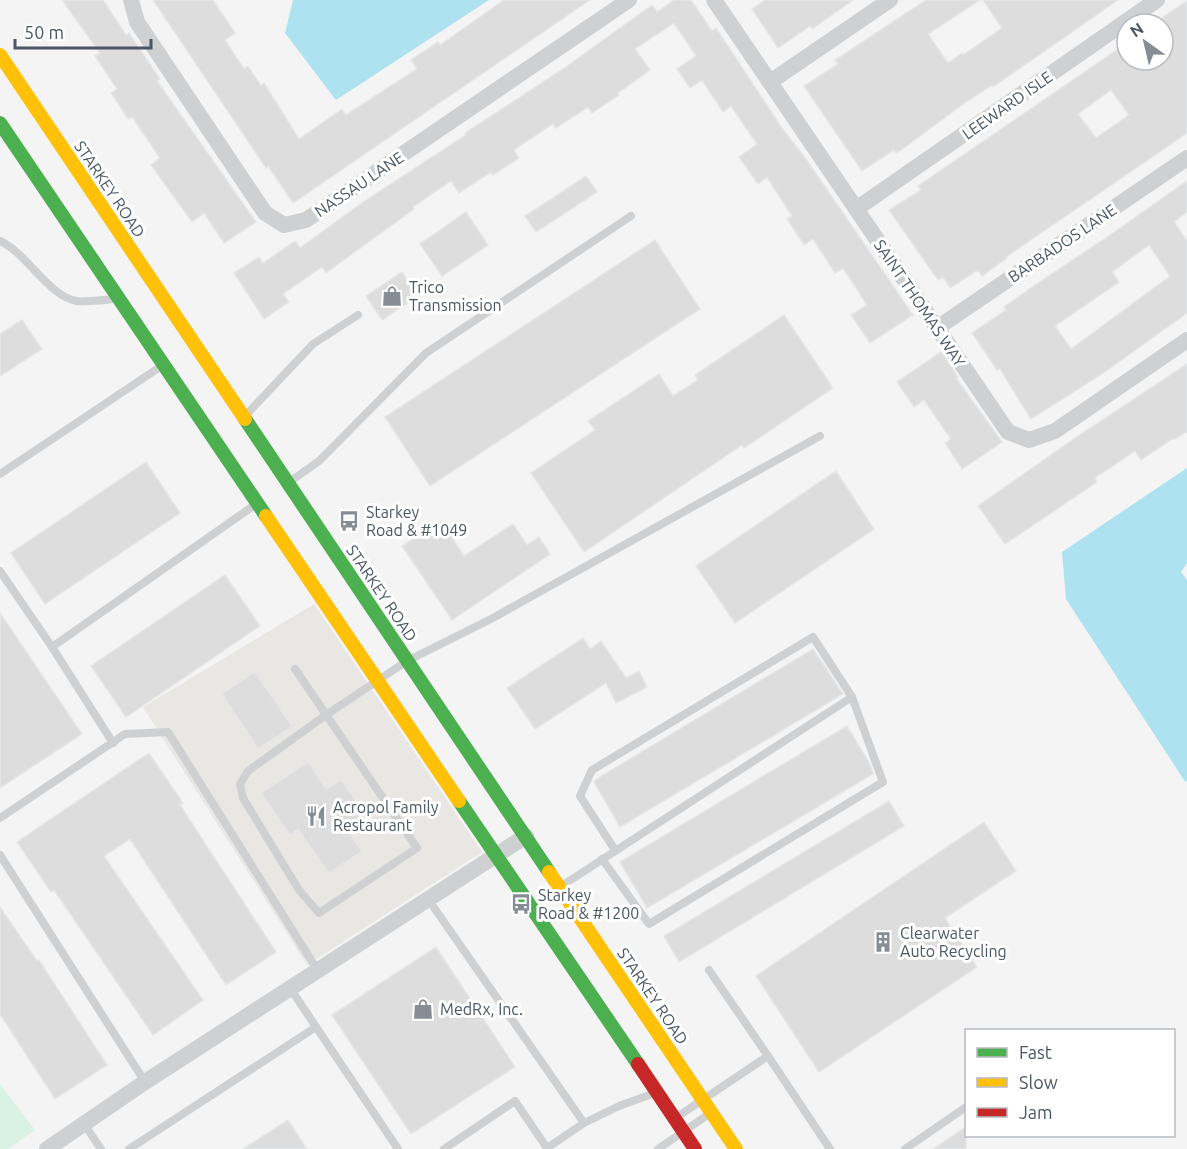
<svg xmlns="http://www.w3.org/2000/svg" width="1187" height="1149" font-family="Ubuntu,sans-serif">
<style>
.commercial{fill:#e8e7e3}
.green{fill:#d9f2e3}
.water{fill:#aee2f0}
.building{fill:#ddddde;stroke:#e5e6e7;stroke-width:1.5;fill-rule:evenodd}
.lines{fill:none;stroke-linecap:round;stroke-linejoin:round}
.lane{stroke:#ced0d2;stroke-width:8}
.street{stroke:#ced0d2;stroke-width:16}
.fast{stroke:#4caf50;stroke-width:14}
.slow{stroke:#ffc107;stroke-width:14}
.jam{stroke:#c62828;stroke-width:14}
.labels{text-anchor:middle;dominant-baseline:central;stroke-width:6;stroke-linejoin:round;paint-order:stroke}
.street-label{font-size:16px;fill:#4a5661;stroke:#fff}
.poi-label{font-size:16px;fill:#4a5661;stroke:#fff;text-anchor:start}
</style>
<rect width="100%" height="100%" fill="#f4f4f4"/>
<polygon class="commercial" points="314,604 482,852 307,965 143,707"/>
<polygon class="green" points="0,1084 35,1130 8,1149 0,1149"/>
<g class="water">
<polygon points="293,0 489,0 336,100 285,33"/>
<polygon points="1187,468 1187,563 1181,572 1187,580 1187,782 1184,780 1066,599 1062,552"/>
</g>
<g class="building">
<polygon points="62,0 103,0 126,35 129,33 160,79 157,81 256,222 224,243 204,213 192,222 151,165 160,158 132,117 128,119 111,93 117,89 95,56 100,53"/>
<polygon points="153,0 213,0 235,33 225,40 244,69 248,66 261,86 264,83 299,139 342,109 346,115 417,69 411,60 438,42 440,45 504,0 590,0 293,203 268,166 266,168"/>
<polygon points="674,0 691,0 712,31 716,28 782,128 806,159 913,315 870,343 851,315 867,305 843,268 835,273 813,239 804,245 787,219 792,216 767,177 758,184 739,157 757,144 731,106 723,112 702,80 690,88 677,69 696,56 674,23 635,49 650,70 618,93 619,95 592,113 588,107 556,128 553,124 514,150 519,158 493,175 491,172 459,193 451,181 413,207 414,209 326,273 322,267 283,294 289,302 264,319 234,273 259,257 263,263 295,241 300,248 363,202 466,135 465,133 563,69 652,5 657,12"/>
<polygon points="765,0 853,0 812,29 810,26 778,48 752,9"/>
<polygon points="926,0 980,0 928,34 948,63 962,53 963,55 1002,28 983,0 1118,0 993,87 992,85 966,102 897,153 894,150 862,171 804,86 838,64 835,60"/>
<path d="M1187 1V133L1006 257 1007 258 982 276 978 270 950 288 943 277 938 280 889 210 921 190 918 186 1127 43V60H1163V17ZM1111 90 1129 115 1096 138 1078 114Z"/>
<polygon points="586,176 597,192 536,232 525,216"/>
<path d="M1187 181V212L1174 222 1187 241V313L1099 376 1031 419 1000 369 997 370 972 333 1006 310 1004 307 1035 285 1100 242ZM1149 245 1170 276 1071 349 1055 326 1119 282 1112 272Z"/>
<polygon points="466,212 488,245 442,276 420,244"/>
<polygon points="655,240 700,309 430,486 385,417"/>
<polygon points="402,272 418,296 382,320 366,296"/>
<polygon points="784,315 833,388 744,448 742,445 584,552 531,473 595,430 588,421 659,374 673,396 698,380 695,375"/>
<polygon points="22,320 42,349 0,376 0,334"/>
<polygon points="941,352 958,377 956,378 1002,442 962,469 945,443 951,439 924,400 914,407 897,382"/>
<polygon points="1187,364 1187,432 1175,439 1174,438 1141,460 1135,451 1095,478 1097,482 1005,544 978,506 1078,436"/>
<polygon points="146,462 180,513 45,604 11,553"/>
<polygon points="836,471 874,529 735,623 696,566"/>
<polygon points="441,521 464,556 513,524 527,545 539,537 550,554 452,620 402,546"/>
<polygon points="225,575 260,626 126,717 91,666"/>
<polygon points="0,613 82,734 0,788"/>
<polygon points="583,638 590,649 601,641 626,678 639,671 647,687 616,703 606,683 535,729 507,688"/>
<polygon points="813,649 843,694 620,827 594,782 595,780"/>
<polygon points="255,672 292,726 258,749 222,694"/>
<polygon points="847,726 870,764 873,774 647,908 620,862"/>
<polygon points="149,753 183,803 180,805 276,952 226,985 130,839 104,856 203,1000 153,1035 54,890 51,892 17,842"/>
<polygon points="308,762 326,789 341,780 367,817 347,830 362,851 329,873 298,829 290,835 261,793"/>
<polygon points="889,801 904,826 679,962 664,936"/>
<polygon points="984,822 1016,871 945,918 977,967 819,1072 756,976"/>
<polygon points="0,907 37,961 39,960 107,1065 55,1099 0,1014"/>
<polygon points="436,947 515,1067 411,1134 332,1015"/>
<polygon points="288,1120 307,1149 243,1149"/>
<polygon points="966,1127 966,1149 933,1149"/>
</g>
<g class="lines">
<g class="lane">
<path d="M0 241C27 253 49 297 77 301 90 302 103 300 115 299"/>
<polyline points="246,415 313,344 358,315"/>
<polyline points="0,474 163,365"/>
<polyline points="288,483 319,461 426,353 631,216"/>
<polyline points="0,571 52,647"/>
<polyline points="295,669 417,848 319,913 299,890 243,798 240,784 248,771 326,715 407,661 491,619 820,436"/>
<polyline points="113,743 52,647 256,504"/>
<polyline points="0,818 125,734 168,732 318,971"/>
<polyline points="0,855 145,1082"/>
<polyline points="602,859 649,924 883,782 852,697"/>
<polyline points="563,885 852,697 813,637 592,770 580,796 615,850"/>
<polyline points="428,899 584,1123 547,1148 515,1101 444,1149"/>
<polyline points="290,988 398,1149"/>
<polyline points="768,1056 830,1149"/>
<polyline points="677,1117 768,1056 709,970"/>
<polyline points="584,1123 619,1106 655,1093"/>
<polyline points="84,1124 101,1149"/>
<polyline points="129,1149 316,1027"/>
<polyline points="658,1149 709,1114"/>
<polyline points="905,1149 966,1107"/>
</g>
<g class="street">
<polyline points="131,0 137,22 265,213 284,225 306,220 629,0"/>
<polyline points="714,0 1008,432 1029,440 1055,431 1187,340"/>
<polyline points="770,82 890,0"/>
<polyline points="856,209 1157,0"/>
<polyline points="937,328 1187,158"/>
<polyline points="47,1149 145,1082 526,836"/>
</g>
<g class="fast">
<polyline points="0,123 266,516"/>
<polyline points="245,419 549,872"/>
<polyline points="459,801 638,1064"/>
</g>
<g class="slow">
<polyline points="0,55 245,419"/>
<polyline points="266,516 459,801"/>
<polyline points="549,872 736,1149"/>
</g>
<polyline class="jam" points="638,1064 695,1149"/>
</g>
<defs>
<g id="shop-bare" transform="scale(1.62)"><path d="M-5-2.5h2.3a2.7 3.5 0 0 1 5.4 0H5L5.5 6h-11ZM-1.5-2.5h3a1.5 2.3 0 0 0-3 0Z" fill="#868d94" stroke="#fff" stroke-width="2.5" paint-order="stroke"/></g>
<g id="bus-bare" transform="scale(1.62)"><path d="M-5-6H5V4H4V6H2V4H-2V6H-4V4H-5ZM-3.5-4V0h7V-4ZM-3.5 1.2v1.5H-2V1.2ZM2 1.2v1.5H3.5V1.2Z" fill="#868d94" stroke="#fff" stroke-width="2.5" paint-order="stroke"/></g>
<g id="restaurant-bare" transform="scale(1.62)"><path d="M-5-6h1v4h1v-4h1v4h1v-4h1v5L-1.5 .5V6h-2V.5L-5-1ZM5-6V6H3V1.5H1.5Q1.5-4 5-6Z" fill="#868d94" stroke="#fff" stroke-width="2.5" paint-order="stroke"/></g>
<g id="building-bare" transform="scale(1.62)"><path d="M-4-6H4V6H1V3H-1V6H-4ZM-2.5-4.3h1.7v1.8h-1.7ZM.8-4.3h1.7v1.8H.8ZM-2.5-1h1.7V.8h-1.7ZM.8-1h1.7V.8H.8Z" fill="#868d94" stroke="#fff" stroke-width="2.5" paint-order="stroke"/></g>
</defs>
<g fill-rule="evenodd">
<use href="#shop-bare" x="392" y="296"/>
<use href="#bus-bare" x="349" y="521"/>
<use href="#restaurant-bare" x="316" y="816"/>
<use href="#bus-bare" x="521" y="904"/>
<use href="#building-bare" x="883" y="942"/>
<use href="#shop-bare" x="423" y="1009"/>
</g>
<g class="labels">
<g class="street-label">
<text transform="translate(1007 105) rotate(-35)">LEEWARD ISLE</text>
<text transform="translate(359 184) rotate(-34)">NASSAU LANE</text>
<text transform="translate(110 189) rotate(56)">STARKEY ROAD</text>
<text transform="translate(1062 243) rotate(-34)">BARBADOS LANE</text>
<text transform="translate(920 303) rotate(56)">SAINT THOMAS WAY</text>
<text transform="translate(382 593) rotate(56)">STARKEY ROAD</text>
<text transform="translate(653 996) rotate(56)">STARKEY ROAD</text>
</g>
<g class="poi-label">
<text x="409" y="287">Trico<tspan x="409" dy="18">Transmission</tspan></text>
<text x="366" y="512">Starkey<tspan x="366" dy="18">Road &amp; #1049</tspan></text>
<text x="333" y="807">Acropol Family<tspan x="333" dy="18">Restaurant</tspan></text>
<text x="538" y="895">Starkey<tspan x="538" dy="18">Road &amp; #1200</tspan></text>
<text x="900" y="933">Clearwater<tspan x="900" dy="18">Auto Recycling</tspan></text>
<text x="440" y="1009">MedRx, Inc.</text>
</g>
</g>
<rect x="965" y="1029" width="210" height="108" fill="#ffffff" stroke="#b7bbc0" stroke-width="1.5"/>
<rect x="977" y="1048" width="30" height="9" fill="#4caf50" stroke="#b7bbc0" stroke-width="1.5"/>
<text x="1019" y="1059" font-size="18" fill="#4a5661">Fast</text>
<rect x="977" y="1078" width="30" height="9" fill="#ffc107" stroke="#b7bbc0" stroke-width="1.5"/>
<text x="1019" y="1089" font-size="18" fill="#4a5661">Slow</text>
<rect x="977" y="1108" width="30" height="9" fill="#c62828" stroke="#b7bbc0" stroke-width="1.5"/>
<text x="1019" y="1119" font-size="18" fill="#4a5661">Jam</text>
<g transform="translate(1145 42) rotate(326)"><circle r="28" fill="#ffffff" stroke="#b7bbc0" stroke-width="1.5"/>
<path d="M0-4.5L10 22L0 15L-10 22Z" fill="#868d94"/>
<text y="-9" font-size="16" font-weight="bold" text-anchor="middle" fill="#4a5661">N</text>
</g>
<path d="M15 39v9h136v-9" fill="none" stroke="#4a5661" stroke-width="3"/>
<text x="24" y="39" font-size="18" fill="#4a5661" stroke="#ffffff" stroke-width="4.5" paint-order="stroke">50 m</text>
</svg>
